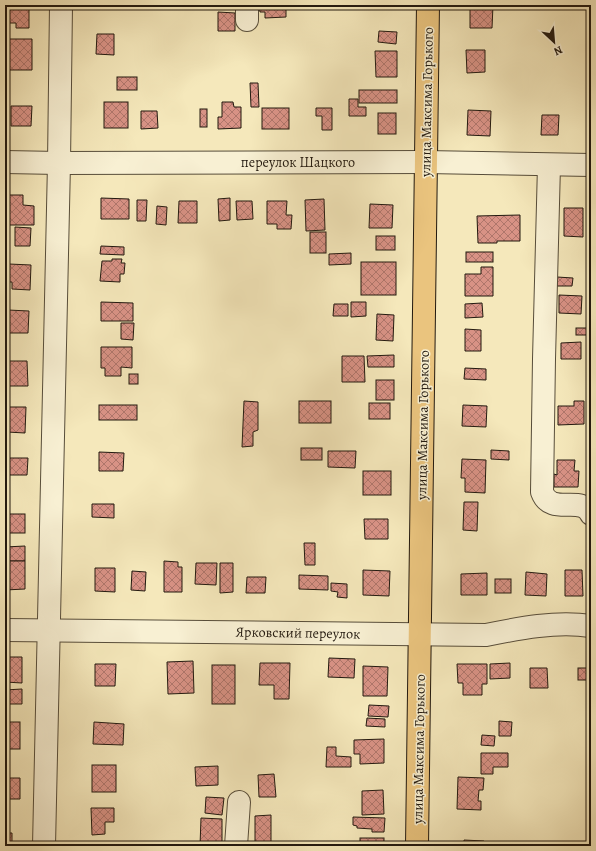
<svg xmlns="http://www.w3.org/2000/svg" width="596" height="851" font-family="Alegreya,serif">
<style>
.building{fill:url(#building-cross-hatch);stroke:#22190f}
.lines{fill:none;stroke-linecap:round;stroke-linejoin:round}
.minor-casing{stroke:#574d3a;stroke-width:24}
.major-casing{stroke:#22190f;stroke-width:24}
.minor{stroke:#f8f0d3;stroke-width:22}
.major{stroke:#eac47e;stroke-width:22}
.labels{text-anchor:middle;dominant-baseline:central;stroke-width:3;stroke-linejoin:round;paint-order:stroke}
.street-label{font-size:14px;fill:#22190f;stroke:#f8f0d3}
</style>
<defs>
<pattern id="building-cross-hatch" width="8" height="8" patternUnits="userSpaceOnUse"><rect width="8" height="8" fill="#d89285"/><path d="M0 0l8 8M0 8l8-8" fill="none" stroke="#af766b"/></pattern>
</defs>
<rect width="100%" height="100%" fill="#f5e8bb"/>
<filter id="stains"><feTurbulence type="fractalNoise" baseFrequency=".005" numOctaves="4"/><feColorMatrix values="0 0 0 0 .2 0 0 0 0 .09 0 0 0 0 .02 0 0 0 .5 -.17"/></filter>
<radialGradient id="worn" r=".72"><stop offset=".6" stop-color="#630" stop-opacity="0"/><stop offset="1" stop-color="#630" stop-opacity=".3"/></radialGradient>
<g class="building">
<polygon points="5,5 29,5 29,28 16,28 16,23 5,23"/>
<polygon points="259,5 286,5 286,17 265,18 265,12 260,12"/>
<polygon points="470,5 493,5 492,28 470,28"/>
<polygon points="218,12 235,13 235,31 218,31"/>
<polygon points="379,31 397,32 396,44 378,42"/>
<polygon points="97,34 114,34 114,55 96,54"/>
<polygon points="6,39 32,39 32,70 5,70"/>
<polygon points="466,50 485,50 485,72 467,73"/>
<polygon points="375,51 397,51 397,77 376,77"/>
<rect x="117" y="77" width="20" height="13"/>
<polygon points="250,83 258,83 259,107 251,107"/>
<rect x="359" y="90" width="38" height="13"/>
<polygon points="349,99 358,99 358,107 366,107 366,116 349,116"/>
<rect x="104" y="102" width="24" height="26"/>
<polygon points="222,102 233,102 234,107 241,107 241,128 218,129 218,117 222,117"/>
<polygon points="11,106 32,106 31,126 11,126"/>
<rect x="262" y="108" width="27" height="21"/>
<polygon points="316,108 332,108 332,130 322,130 322,116 316,116"/>
<rect x="200" y="109" width="7" height="18"/>
<polygon points="468,110 491,111 490,136 467,135"/>
<polygon points="141,111 157,111 158,128 141,129"/>
<rect x="378" y="113" width="18" height="21"/>
<polygon points="542,115 559,115 558,135 541,135"/>
<polygon points="5,195 23,195 23,205 34,206 34,225 5,225"/>
<polygon points="101,198 129,199 129,219 101,219"/>
<polygon points="230,198 230,220 219,221 218,199"/>
<polygon points="324,199 325,230 306,231 305,200"/>
<polygon points="137,200 147,200 146,221 137,221"/>
<polygon points="179,201 197,201 197,223 178,223"/>
<polygon points="236,201 252,201 253,219 237,220"/>
<polygon points="267,201 287,201 286,215 292,215 291,229 277,229 277,224 267,224"/>
<polygon points="370,204 393,205 392,228 369,228"/>
<polygon points="590,205 591,205 591,231 589,231"/>
<polygon points="157,206 167,207 166,225 156,224"/>
<polygon points="564,208 583,208 583,237 564,236"/>
<polygon points="520,215 520,241 497,241 497,243 478,243 477,216"/>
<polygon points="15,227 31,228 30,246 15,246"/>
<rect x="310" y="232" width="16" height="21"/>
<rect x="376" y="236" width="19" height="14"/>
<polygon points="101,246 124,247 124,255 100,254"/>
<rect x="466" y="252" width="27" height="10"/>
<polygon points="351,253 351,264 329,265 329,254"/>
<polygon points="112,259 122,259 121,263 125,263 124,274 120,274 120,282 100,281 102,261 112,261"/>
<rect x="361" y="262" width="35" height="33"/>
<polygon points="9,264 31,265 30,290 12,289 12,282 8,282"/>
<polygon points="481,267 493,267 493,296 465,296 465,274 481,274"/>
<polygon points="557,277 573,278 572,286 557,286"/>
<polygon points="559,295 582,296 581,314 559,313"/>
<polygon points="101,302 133,303 133,321 101,321"/>
<polygon points="351,302 366,302 366,316 351,317"/>
<polygon points="482,303 483,317 465,318 465,304"/>
<polygon points="334,304 348,304 348,316 333,316"/>
<polygon points="8,310 29,311 28,333 8,333"/>
<polygon points="377,314 394,315 393,341 376,340"/>
<polygon points="121,323 134,323 133,340 121,339"/>
<rect x="589" y="327" width="2" height="27"/>
<rect x="576" y="328" width="11" height="7"/>
<polygon points="465,329 481,330 481,351 465,351"/>
<polygon points="581,342 581,359 561,359 561,343"/>
<polygon points="101,347 132,347 132,368 121,367 121,376 105,376 105,368 101,368"/>
<polygon points="394,355 394,367 368,367 367,356"/>
<polygon points="342,356 364,356 365,382 342,382"/>
<polygon points="5,361 27,361 28,386 5,386"/>
<polygon points="465,368 486,369 486,380 464,379"/>
<rect x="129" y="374" width="9" height="10"/>
<rect x="376" y="380" width="18" height="20"/>
<polygon points="244,401 258,402 258,430 253,432 253,446 242,447"/>
<rect x="299" y="401" width="32" height="22"/>
<polygon points="574,401 584,401 584,424 558,425 558,406 574,406"/>
<rect x="369" y="403" width="21" height="16"/>
<rect x="99" y="405" width="38" height="15"/>
<polygon points="463,405 487,406 486,427 462,426"/>
<polygon points="8,407 26,407 25,433 7,432"/>
<rect x="301" y="448" width="21" height="12"/>
<polygon points="491,450 509,451 509,460 491,459"/>
<polygon points="328,451 356,451 355,468 328,467"/>
<polygon points="99,452 124,453 123,471 99,471"/>
<polygon points="5,458 28,458 27,475 5,475"/>
<polygon points="462,459 486,460 485,493 465,492 465,478 461,478"/>
<polygon points="557,460 575,460 574,471 579,471 578,487 554,487 554,474 557,475"/>
<rect x="363" y="471" width="28" height="24"/>
<polygon points="464,502 478,502 477,531 463,530"/>
<polygon points="92,504 114,504 114,518 92,517"/>
<rect x="5" y="514" width="20" height="19"/>
<polygon points="364,519 388,519 388,539 365,539"/>
<polygon points="304,543 315,543 315,565 305,565"/>
<polygon points="25,546 25,561 5,561 5,547"/>
<polygon points="5,561 25,561 25,589 5,590"/>
<polygon points="164,561 178,562 178,567 182,567 182,592 164,592"/>
<polygon points="196,563 217,563 216,585 195,584"/>
<polygon points="220,563 233,563 233,592 220,593"/>
<polygon points="95,568 115,568 115,592 95,591"/>
<polygon points="363,570 390,571 389,596 363,595"/>
<polygon points="565,570 582,570 583,596 565,596"/>
<polygon points="132,571 146,572 145,591 131,590"/>
<polygon points="526,572 547,574 546,596 525,595"/>
<polygon points="487,573 487,595 461,595 461,574"/>
<polygon points="299,575 328,576 328,590 299,589"/>
<polygon points="247,577 266,577 265,593 246,593"/>
<rect x="495" y="579" width="16" height="14"/>
<polygon points="331,583 347,584 347,598 337,597 338,592 331,591"/>
<polygon points="5,657 22,657 22,683 5,682"/>
<polygon points="329,658 355,659 354,678 328,677"/>
<polygon points="193,661 194,693 168,694 167,662"/>
<polygon points="260,663 290,663 289,699 274,699 274,685 259,685"/>
<polygon points="510,663 510,678 490,679 490,664"/>
<polygon points="95,664 116,664 115,686 95,686"/>
<polygon points="457,664 487,664 487,684 482,684 482,695 463,695 463,683 458,683"/>
<rect x="212" y="665" width="23" height="39"/>
<polygon points="363,666 388,667 387,696 363,696"/>
<polygon points="530,668 547,668 548,688 530,688"/>
<rect x="578" y="668" width="13" height="12"/>
<polygon points="22,689 22,704 5,704 5,690"/>
<polygon points="369,705 389,706 388,717 368,716"/>
<polygon points="367,718 385,719 385,727 366,726"/>
<polygon points="499,721 512,722 511,736 499,736"/>
<rect x="5" y="722" width="15" height="27"/>
<polygon points="94,722 124,724 123,745 93,744"/>
<polygon points="482,735 495,736 494,746 481,745"/>
<polygon points="384,739 384,763 360,764 360,754 354,754 354,740"/>
<polygon points="327,747 336,747 336,756 351,757 351,767 326,767"/>
<polygon points="481,753 508,753 508,767 493,767 493,774 481,774"/>
<rect x="92" y="765" width="24" height="27"/>
<polygon points="218,766 218,785 196,786 195,767"/>
<polygon points="274,774 276,797 259,797 258,775"/>
<polygon points="458,777 484,778 483,790 479,790 478,801 481,801 481,810 457,809"/>
<polygon points="5,778 20,778 20,799 6,799"/>
<polygon points="383,790 384,814 362,815 362,791"/>
<polygon points="206,797 224,798 222,815 205,813"/>
<polygon points="91,808 114,808 114,822 105,822 105,834 92,835"/>
<polygon points="271,815 271,846 255,846 255,816"/>
<polygon points="353,817 385,818 384,832 372,832 372,829 357,828 357,826 353,825"/>
<polygon points="201,818 222,819 222,846 200,846"/>
<polygon points="5,829 6,833 12,833 12,846 5,846"/>
<rect x="360" y="838" width="24" height="8"/>
<polygon points="464,840 484,841 484,846 464,846"/>
</g>
<g class="lines">
<g class="minor-casing">
<g id="minor">
<polyline points="247,5 247,20"/>
<polyline points="5,162 59,163 426,162 591,165"/>
<path d="M549 165 544 359 542 492C551 517 582 494 591 514"/>
<path d="M5 630 486 635C520 628 556 621 591 626"/>
<polyline points="44,846 59,163 61,5"/>
<polyline points="236,846 239,802"/>
</g>
</g>
<g class="major-casing">
<polyline id="major" points="417,846 428,5"/>
</g>
<use href="#minor" class="minor"/>
<use href="#major" class="major"/>
</g>
<g class="labels">
<g class="street-label">
<text transform="translate(427 102) rotate(-89)">улица Максима Горького</text>
<text x="298" y="162">переулок Шацкого</text>
<text transform="translate(423 425) rotate(-89)">улица Максима Горького</text>
<text transform="translate(298 633) rotate(1)">Ярковский переулок</text>
<text transform="translate(419 749) rotate(-89)">улица Максима Горького</text>
</g>
</g>
<rect width="596" height="851" fill="none" stroke="#f5e8bb" stroke-width="20"/>
<rect x="6" y="6" width="584" height="839" fill="none" stroke="#22190f" stroke-width="2"/>
<rect x="10" y="10" width="576" height="831" fill="none" stroke="#22190f"/>
<g transform="translate(554 42) rotate(154)" stroke="#f8f0d3" stroke-width="3" paint-order="stroke">
<path d="M0-3L7 15L0 10L-7 15Z" fill="#22190f"/>
<text y="-6" font-size="11" font-weight="bold" text-anchor="middle" fill="#22190f">N</text>
</g>
<rect width="100%" height="100%" filter="url(#stains)"/>
<rect width="100%" height="100%" fill="url(#worn)"/>
</svg>
